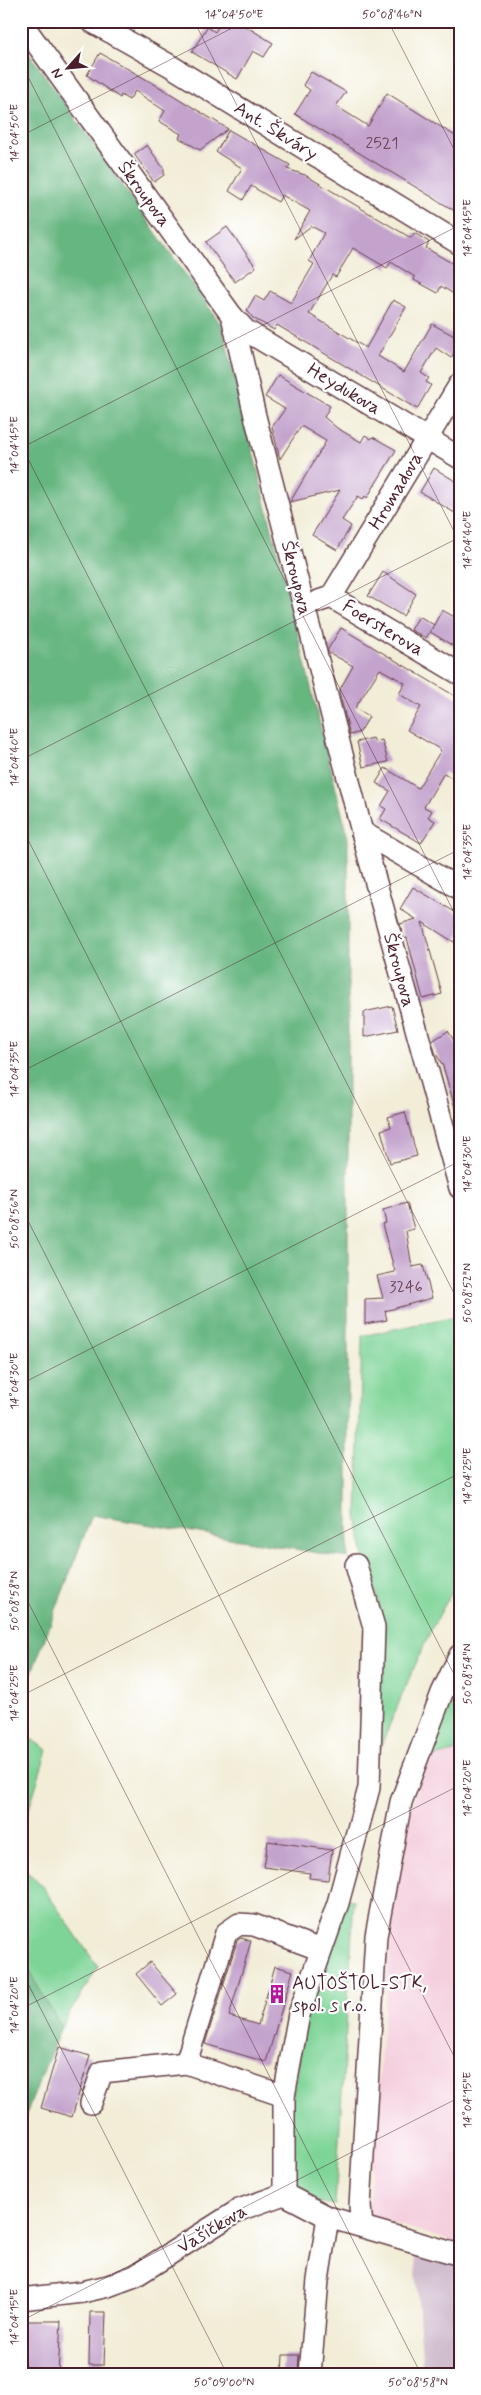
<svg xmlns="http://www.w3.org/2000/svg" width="481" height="2395" font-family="Mynerve,sans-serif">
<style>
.built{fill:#f4cfde}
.industrial{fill:#d0bdce}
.green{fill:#7ed497;stroke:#647a61}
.forest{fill:#66b680;stroke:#586a56}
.building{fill:#c3a2cc}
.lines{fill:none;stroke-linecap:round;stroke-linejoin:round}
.minor-casing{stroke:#633e45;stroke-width:24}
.minor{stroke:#fff;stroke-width:21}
.ticks{fill:none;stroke:#4a1f2b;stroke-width:1;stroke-opacity:0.45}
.labels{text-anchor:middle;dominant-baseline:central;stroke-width:4.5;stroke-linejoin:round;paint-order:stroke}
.number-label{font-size:16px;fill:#684053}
.street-label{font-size:19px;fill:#4a1f2b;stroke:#fff}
.poi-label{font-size:19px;fill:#4a1f2b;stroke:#fff;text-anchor:start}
.neatline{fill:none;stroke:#4a1f2b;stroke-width:2}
.ticks-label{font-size:12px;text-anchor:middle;fill:#4a1f2b}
</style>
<rect width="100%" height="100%" fill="#fff"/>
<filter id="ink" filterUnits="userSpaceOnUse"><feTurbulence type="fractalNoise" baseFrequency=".02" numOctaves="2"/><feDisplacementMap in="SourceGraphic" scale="10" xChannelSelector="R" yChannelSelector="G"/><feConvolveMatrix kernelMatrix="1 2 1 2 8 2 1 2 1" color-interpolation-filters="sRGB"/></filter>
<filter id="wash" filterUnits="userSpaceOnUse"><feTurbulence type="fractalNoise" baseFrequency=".0096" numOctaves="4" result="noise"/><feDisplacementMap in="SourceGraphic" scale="20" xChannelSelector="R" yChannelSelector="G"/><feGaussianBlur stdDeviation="1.12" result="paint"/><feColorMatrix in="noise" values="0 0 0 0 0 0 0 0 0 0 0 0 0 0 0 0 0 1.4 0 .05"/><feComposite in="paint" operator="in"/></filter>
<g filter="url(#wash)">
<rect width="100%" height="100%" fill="#f2edd7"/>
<polygon class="built" points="460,1750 460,2244 368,2215 393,1902 408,1817 425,1760"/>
<polygon class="industrial" points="415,2254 460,2265 460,2374 423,2374"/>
<g class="green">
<polygon points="460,1315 460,1578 432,1628 408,1681 375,1760 381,1613 376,1591 363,1553 357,1515 362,1336"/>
<polygon points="460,1678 460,1750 425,1760"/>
<polygon points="21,1732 47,1750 21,1835"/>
<polygon points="21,1867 40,1883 98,1967 61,2027 21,1957"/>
<polygon points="348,1899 354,1900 335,2205 313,2202 295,2189 291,2178 290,2110 307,2015"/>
</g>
<g class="forest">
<polygon points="21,42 222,326 348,838 348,1558 92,1515 21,1701"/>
<polygon points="21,1957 61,2027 21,2127"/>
</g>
<g id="blocks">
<g class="building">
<polygon points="222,21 237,21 273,43 264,57 253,51 237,79 192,52 207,27 215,32"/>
<polygon points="100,53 163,89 228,129 200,150 179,138 181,134 159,121 165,111 135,91 129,100 121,95 120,98 87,75"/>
<polygon points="311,72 346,92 336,106 368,126 387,93 460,139 460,214 295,114 310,90 303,85"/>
<polygon points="229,130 290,165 287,169 305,175 411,238 414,233 429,242 426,248 460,268 460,298 441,286 438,293 414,280 415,277 391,262 387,268 353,248 336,277 332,275 309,314 366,348 393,300 406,307 378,356 404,372 432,324 460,339 460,343 451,358 436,348 421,373 429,378 426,382 431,385 417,409 277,325 274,330 253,318 247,310 255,296 264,301 270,291 291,303 314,264 309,261 324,233 311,226 294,239 310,211 282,195 278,202 251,186 243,200 229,191 242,168 216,152"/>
<polygon points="147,145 164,169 164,175 154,182 134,154"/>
<polygon points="227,227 256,267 235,282 206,242"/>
<polygon points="278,375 330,406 324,417 337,428 361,442 365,435 371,439 373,437 396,450 367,498 365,496 363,499 358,496 342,520 351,526 337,550 312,535 340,490 290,502 326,441 301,426 280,459 272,427 285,409 265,397"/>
<polygon points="434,468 460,484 460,516 420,492"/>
<polygon points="383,572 416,594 403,616 368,596"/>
<polygon points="442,610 460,620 460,650 430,632"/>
<polygon points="419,616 434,625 426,638 411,630"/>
<polygon points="341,628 460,699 460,783 444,773 424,807 432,811 428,817 435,821 421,843 380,819 386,809 381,806 390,791 376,783 385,768 418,788 441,750 407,730 421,707 399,694 405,683 380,669 355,708 369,717 360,732 350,735 339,691 353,666 328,652 328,649"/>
<polygon points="373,738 375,742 382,740 388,762 363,767 357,742"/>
<polygon points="413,887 460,915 460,933 454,942 422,922 442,994 423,999 407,938 404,939 400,924 416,919 400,909"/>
<polygon points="392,1006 398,1030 364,1037 364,1012"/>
<polygon points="448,1031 460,1050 460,1107 455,1108 443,1066 435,1052 432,1041"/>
<polygon points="405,1112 417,1156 390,1163 381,1130 391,1127 388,1117"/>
<polygon points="407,1203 414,1229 406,1231 412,1267 423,1265 432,1298 385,1311 387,1320 365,1324 365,1299 383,1298 377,1276 395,1272 382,1224 386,1223 383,1210"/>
<polygon points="268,1841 332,1850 328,1880 309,1878 310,1873 264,1867"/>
<polygon points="241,1938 251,1941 229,2016 258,2025 275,1966 293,1971 266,2062 205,2044 237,1941"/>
<polygon points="150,1962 177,1994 162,2006 136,1974"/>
<polygon points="59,2047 90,2056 72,2117 41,2108"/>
<polygon points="90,2312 106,2312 104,2365 89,2365"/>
<polygon points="21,2321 61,2321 58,2374 21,2374"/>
<polygon points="283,2355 299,2355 298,2373 282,2373"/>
</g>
</g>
</g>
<g filter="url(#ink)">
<use href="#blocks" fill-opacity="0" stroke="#633e45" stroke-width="1"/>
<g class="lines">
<g class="minor-casing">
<g id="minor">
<polyline points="91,21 169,65 460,244"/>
<polyline points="21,22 232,316 255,416 362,832 460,1188"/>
<polyline points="232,316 245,330 260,339 460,458"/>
<polyline points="331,597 460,384"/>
<polyline points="319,601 331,597 460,674"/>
<polyline points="362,832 460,889"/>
<polyline points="284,2096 186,2063 226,1933 239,1924 254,1925 321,1950"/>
<polyline points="91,2103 102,2072 186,2063"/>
<polyline points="284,2194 284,2096 299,2014 338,1903 369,1788 374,1627 356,1565"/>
<polyline points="362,2225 360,2206 376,1936 401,1802 442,1693 460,1655"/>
<polyline points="21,2299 82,2292 108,2286 135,2276 239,2210 284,2194 328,2217 460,2255"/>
<polyline points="310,2374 318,2280 328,2217"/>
</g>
</g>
<use href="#minor" class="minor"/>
</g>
</g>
<path class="ticks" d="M194 21 460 543M388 21 460 161M21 63 460 924M21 136 246 21M21 445 460 1305M21 448 460 225M21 760 460 537M21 826 460 1686M21 1072 460 849M21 1207 460 2068M21 1384 460 1161M21 1588 421 2374M21 1696 460 1473M21 1970 227 2374M21 2009 460 1785M21 2321 460 2097M21 2351 33 2374"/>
<defs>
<g id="building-bare" transform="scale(1.5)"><path d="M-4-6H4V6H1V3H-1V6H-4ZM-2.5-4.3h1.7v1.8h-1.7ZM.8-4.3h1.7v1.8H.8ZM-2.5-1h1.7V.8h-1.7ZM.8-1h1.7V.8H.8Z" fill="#b5179e" stroke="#fff" stroke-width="2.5" paint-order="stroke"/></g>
</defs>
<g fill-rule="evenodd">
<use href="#building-bare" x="277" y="1994"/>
</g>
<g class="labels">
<g class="number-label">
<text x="382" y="143">2521</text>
<text x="406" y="1287">3246</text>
</g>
<g class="street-label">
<text transform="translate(276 131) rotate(32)">Ant. Škváry</text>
<text transform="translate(144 194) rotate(54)">Škroupova</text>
<text transform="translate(344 389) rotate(31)">Heydukova</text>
<text transform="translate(396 491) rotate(-59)">Hromadova</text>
<text transform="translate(296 578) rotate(76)">Škroupova</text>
<text transform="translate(383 628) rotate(31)">Foersterova</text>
<text transform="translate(399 970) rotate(75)">Škroupova</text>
<text transform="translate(212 2229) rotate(-31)">Vašíčkova</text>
</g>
<g class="poi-label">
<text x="292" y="1983">AUTOŠTOL-STK,<tspan x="292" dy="22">spol. s r.o.</tspan></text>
</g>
</g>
<rect width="481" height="2395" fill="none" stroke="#fff" stroke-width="55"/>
<g transform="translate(68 68) rotate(243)" stroke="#ffffff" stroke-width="4" paint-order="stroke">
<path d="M0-4L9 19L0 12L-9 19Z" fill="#4a1f2b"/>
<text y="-8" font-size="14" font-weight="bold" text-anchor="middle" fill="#4a1f2b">N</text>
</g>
<rect x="28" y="28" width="426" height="2340" class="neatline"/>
<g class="ticks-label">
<text x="234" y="18">14°04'50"E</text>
<text x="392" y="18">50°08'46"N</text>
<text transform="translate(14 133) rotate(-90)" y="4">14°04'50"E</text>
<text transform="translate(467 228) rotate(-90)" y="4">14°04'45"E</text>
<text transform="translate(14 445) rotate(-90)" y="4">14°04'45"E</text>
<text transform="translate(467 540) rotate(-90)" y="4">14°04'40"E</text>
<text transform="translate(14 757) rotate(-90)" y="4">14°04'40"E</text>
<text transform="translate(467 852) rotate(-90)" y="4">14°04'35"E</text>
<text transform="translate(14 1069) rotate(-90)" y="4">14°04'35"E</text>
<text transform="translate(467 1164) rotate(-90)" y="4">14°04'30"E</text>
<text transform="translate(14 1219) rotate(-90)" y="4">50°08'56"N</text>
<text transform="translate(467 1293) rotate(-90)" y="4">50°08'52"N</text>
<text transform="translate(14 1381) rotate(-90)" y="4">14°04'30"E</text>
<text transform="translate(467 1476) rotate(-90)" y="4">14°04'25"E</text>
<text transform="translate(14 1601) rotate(-90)" y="4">50°08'58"N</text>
<text transform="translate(467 1674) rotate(-90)" y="4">50°08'54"N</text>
<text transform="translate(14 1693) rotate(-90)" y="4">14°04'25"E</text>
<text transform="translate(467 1788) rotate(-90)" y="4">14°04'20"E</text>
<text transform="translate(14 2005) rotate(-90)" y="4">14°04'20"E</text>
<text transform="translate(467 2100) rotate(-90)" y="4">14°04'15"E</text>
<text transform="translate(14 2317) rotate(-90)" y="4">14°04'15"E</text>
<text x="224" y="2386">50°09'00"N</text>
<text x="418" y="2386">50°08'58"N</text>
</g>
</svg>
